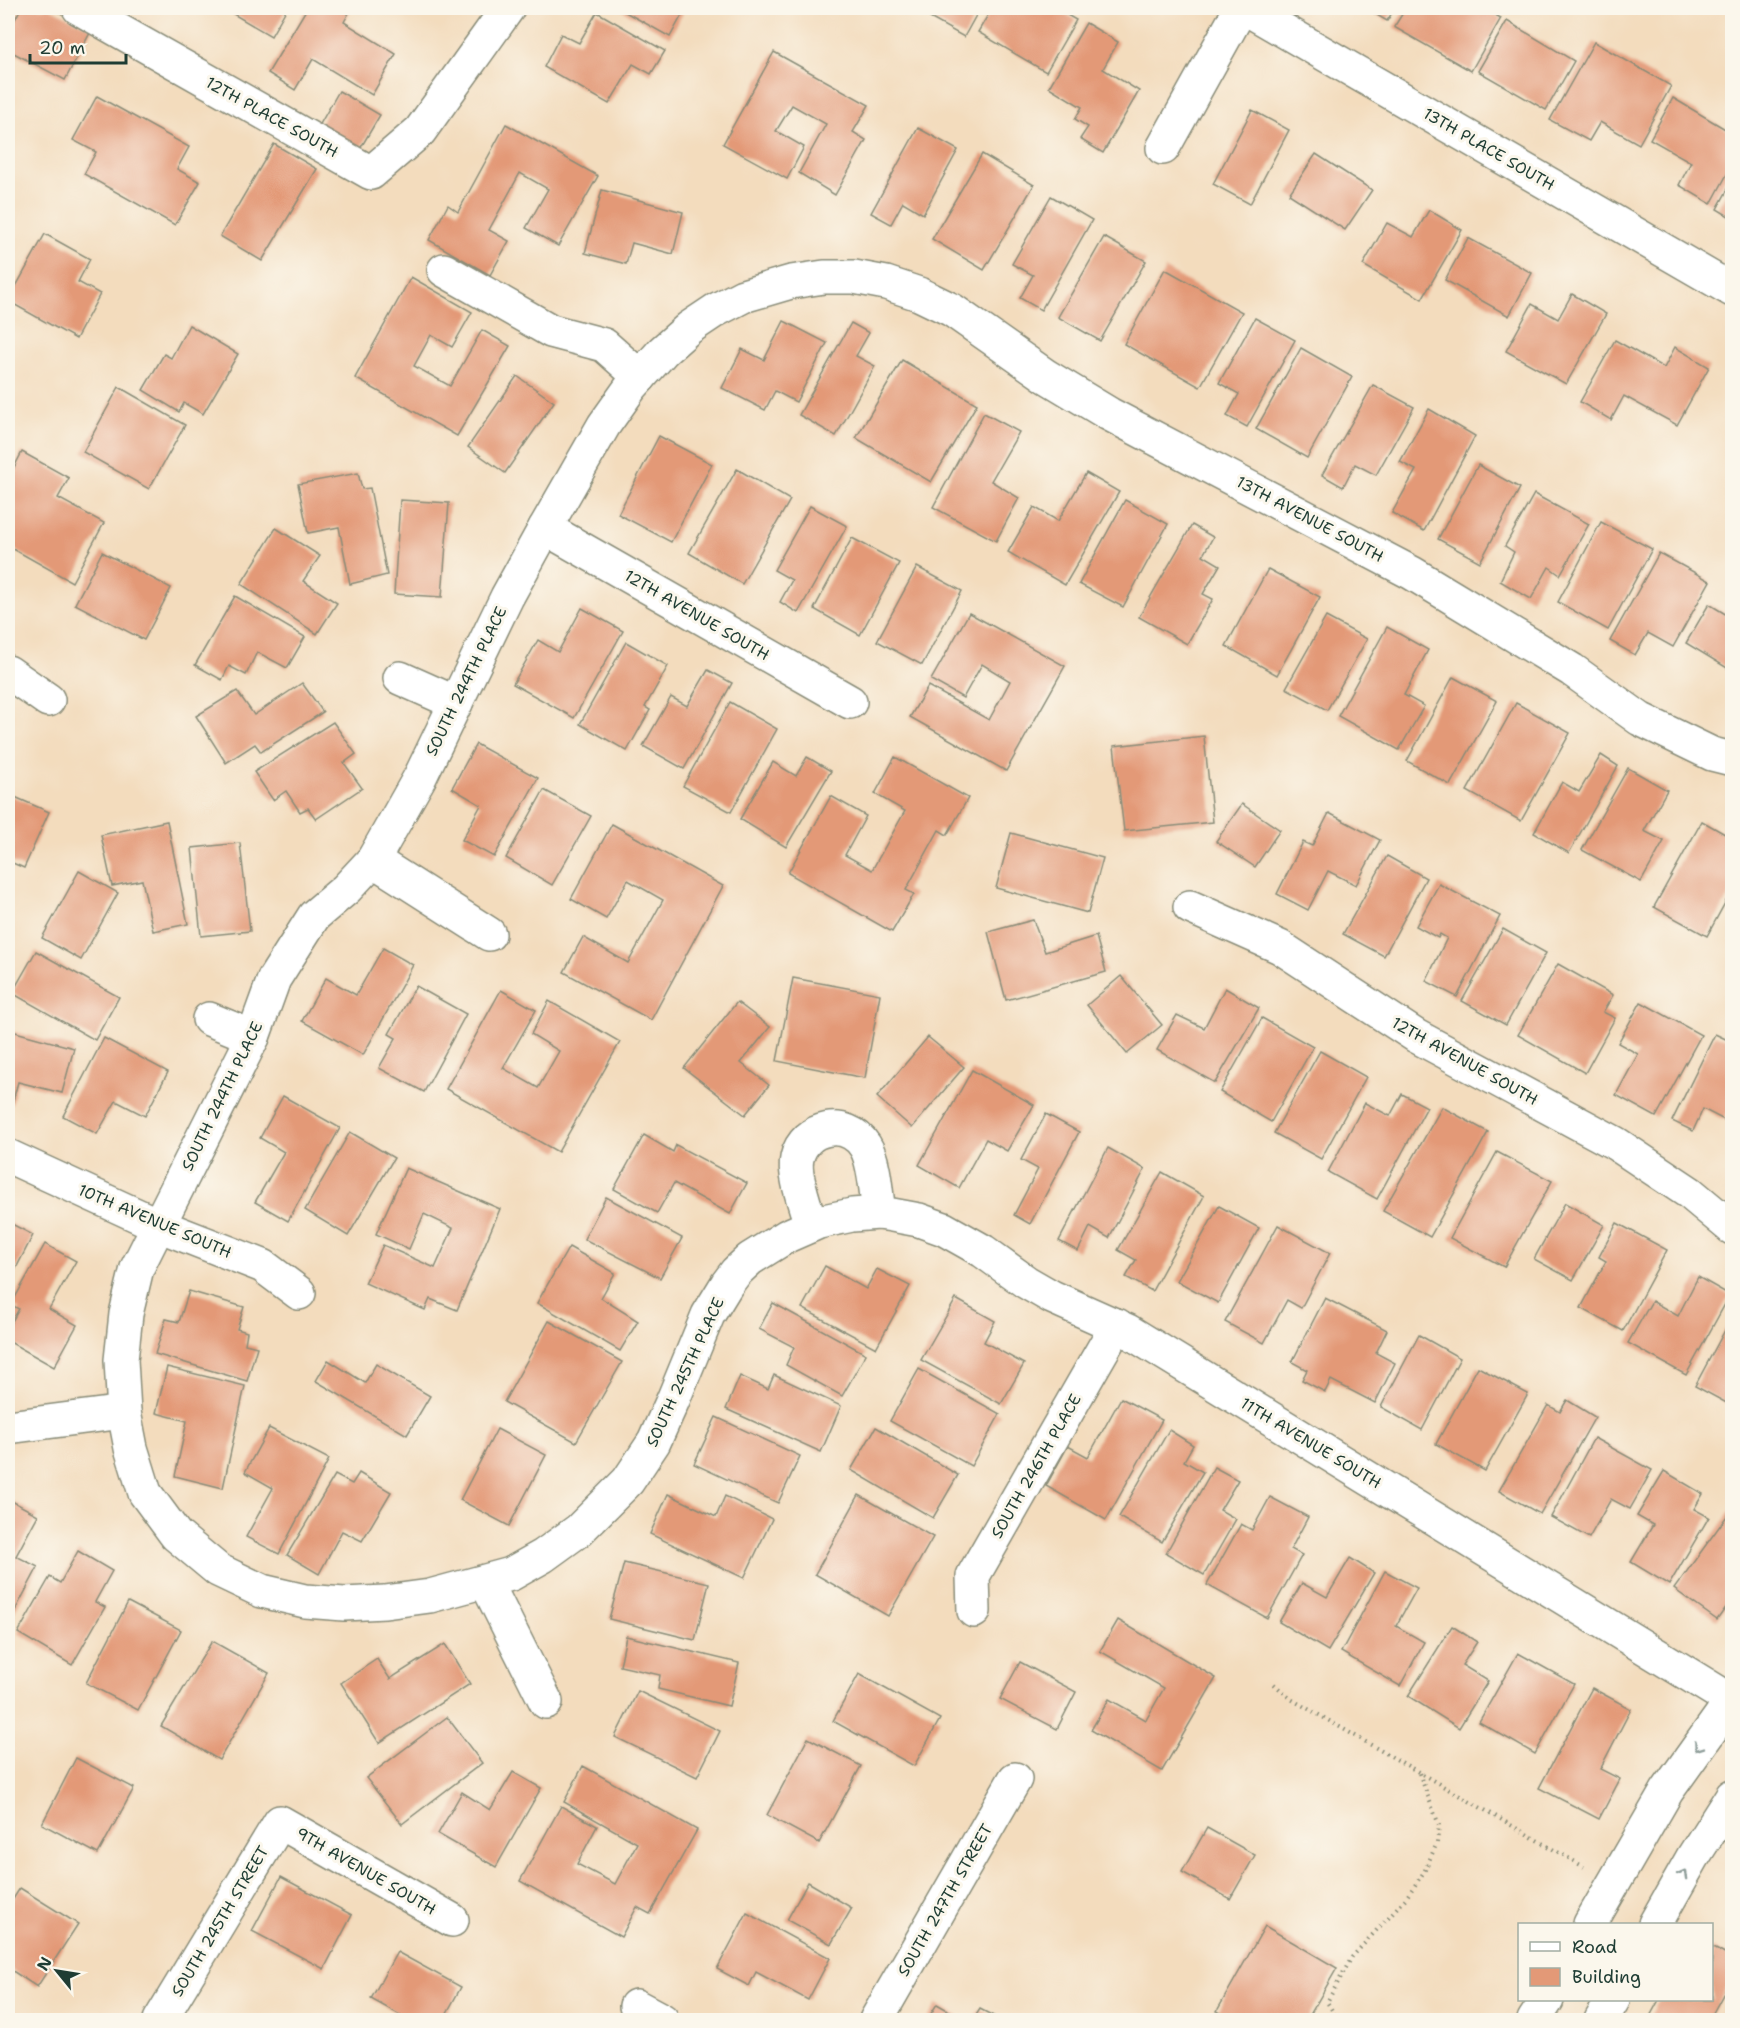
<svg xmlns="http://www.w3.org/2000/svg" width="1740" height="2028" font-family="'Shantell Sans',sans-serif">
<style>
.building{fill:#e39977}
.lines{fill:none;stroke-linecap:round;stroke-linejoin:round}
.minor-casing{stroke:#898c78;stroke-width:36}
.path{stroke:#898c78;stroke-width:4;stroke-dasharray:1.5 4.5;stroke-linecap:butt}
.minor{stroke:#fff;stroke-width:33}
.oneway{stroke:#8f9e9a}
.labels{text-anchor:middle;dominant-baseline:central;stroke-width:6;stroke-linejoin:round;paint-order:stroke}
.street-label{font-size:16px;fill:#1f3d34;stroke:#fbf7ec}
</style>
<rect width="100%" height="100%" fill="#fbf7ec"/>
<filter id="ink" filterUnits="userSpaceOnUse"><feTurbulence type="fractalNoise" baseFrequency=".0167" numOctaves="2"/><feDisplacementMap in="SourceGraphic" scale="12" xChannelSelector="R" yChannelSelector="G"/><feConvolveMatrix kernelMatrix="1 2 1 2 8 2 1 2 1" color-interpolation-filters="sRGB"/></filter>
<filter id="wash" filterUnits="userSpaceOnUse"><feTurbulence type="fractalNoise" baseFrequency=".008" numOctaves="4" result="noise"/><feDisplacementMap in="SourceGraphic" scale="24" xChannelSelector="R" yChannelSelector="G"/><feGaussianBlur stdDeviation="1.35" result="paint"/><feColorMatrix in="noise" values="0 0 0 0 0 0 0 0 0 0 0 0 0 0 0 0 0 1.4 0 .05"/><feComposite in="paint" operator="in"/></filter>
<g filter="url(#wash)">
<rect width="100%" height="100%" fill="#f3dcbd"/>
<g id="blocks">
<g class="building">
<polygon points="21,8 50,8 92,29 65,80 8,50 8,33"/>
<polygon points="223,8 287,8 271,36"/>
<polygon points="307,8 343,8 350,11 344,22 396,54 372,95 313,59 295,90 268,73"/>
<polygon points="618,8 673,8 683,13 670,37"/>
<polygon points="912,8 980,8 964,37"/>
<polygon points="992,8 1055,8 1076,20 1046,72 978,32"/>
<polygon points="1365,8 1395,8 1387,21"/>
<polygon points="1406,8 1482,8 1501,18 1471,71 1394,27"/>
<polygon points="597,12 665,51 651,74 633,64 609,104 544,67 561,34 579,43"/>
<polygon points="1507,21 1574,61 1546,110 1478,71"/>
<polygon points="1086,23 1118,42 1103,69 1139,91 1103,153 1080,139 1088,127 1075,119 1082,107 1049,87"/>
<polygon points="1594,42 1671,86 1639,144 1600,122 1589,141 1550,120"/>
<polygon points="774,52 869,105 853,132 866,140 835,195 799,173 826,124 792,105 776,131 804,147 787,179 723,144"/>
<polygon points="339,91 380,115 360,149 319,126"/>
<polygon points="97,96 189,147 177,169 200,182 175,225 84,174 96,152 73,140"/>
<polygon points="1673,98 1732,133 1732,165 1711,204 1679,185 1691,162 1650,139"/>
<polygon points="1252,110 1289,130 1250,204 1213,184"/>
<polygon points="506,124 598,176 558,246 526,228 548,189 520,173 489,230 509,241 490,275 429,240 448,205 458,212"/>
<polygon points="918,128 958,150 923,214 903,202 891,224 871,213"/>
<polygon points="274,144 317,169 262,261 220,236"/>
<polygon points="982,154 1034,185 984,270 932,239"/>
<polygon points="1316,154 1372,190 1345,230 1289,194"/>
<polygon points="1732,182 1732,218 1717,209"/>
<polygon points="602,190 683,212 673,254 632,243 626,264 585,253"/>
<polygon points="1051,196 1092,220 1041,310 1020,298 1033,275 1012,264"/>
<polygon points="1429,210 1462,230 1422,299 1363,265 1387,223 1413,237"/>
<polygon points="45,234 90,259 78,282 100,294 76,339 8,301"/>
<polygon points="1104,237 1146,261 1100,341 1058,317"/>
<polygon points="1468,238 1532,273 1509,316 1445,280"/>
<polygon points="1165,269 1242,312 1200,387 1124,344"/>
<polygon points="411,277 472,312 452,347 431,335 414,366 450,386 482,330 510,346 457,436 355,378"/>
<polygon points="1572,294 1606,314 1566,384 1506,351 1532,304 1558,319"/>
<polygon points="1255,318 1295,340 1247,427 1227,416 1239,394 1219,383"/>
<polygon points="784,321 827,343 796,402 775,391 765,410 722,388 742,349 764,360"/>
<polygon points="851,323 869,333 856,356 875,366 836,436 799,415"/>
<polygon points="189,325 238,354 203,414 184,403 179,412 143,390 164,354 171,358"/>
<polygon points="1615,340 1664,368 1675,347 1709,367 1677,425 1624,396 1611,420 1580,402"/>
<polygon points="1301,348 1352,377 1307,458 1256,429"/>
<polygon points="902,360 977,404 931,482 856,438"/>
<polygon points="517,376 554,402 505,473 468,447"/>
<polygon points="1373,385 1414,407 1376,475 1355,464 1343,487 1322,475"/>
<polygon points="119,387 185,425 149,489 83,452"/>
<polygon points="1429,409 1475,436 1424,531 1392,513 1416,470 1400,462"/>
<polygon points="984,413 1019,432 991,481 1019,498 996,541 933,507"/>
<polygon points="659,436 712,464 671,542 618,514"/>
<polygon points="22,452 69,478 58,498 104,523 72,582 8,546 8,479"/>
<polygon points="1478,465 1520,488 1480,562 1438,539"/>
<polygon points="737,469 790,500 742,584 689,553"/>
<polygon points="358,473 362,489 370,488 387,575 350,584 339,527 308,533 298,484"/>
<polygon points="1086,473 1119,492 1065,585 1008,552 1034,507 1058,521"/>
<polygon points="1534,494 1589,524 1560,575 1549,567 1531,599 1500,581 1514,552 1505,546"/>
<polygon points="400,500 449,503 442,597 394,594"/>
<polygon points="1125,500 1168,524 1123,607 1079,584"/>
<polygon points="810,506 847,526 798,613 780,602 792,580 774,570"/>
<polygon points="1601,522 1652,549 1608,630 1558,602"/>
<polygon points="1192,525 1213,537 1203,555 1220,565 1203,594 1213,599 1187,644 1139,617"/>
<polygon points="276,528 320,556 303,581 337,603 317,634 241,584"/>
<polygon points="852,538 899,563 860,635 814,609"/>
<polygon points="102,552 171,588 144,640 75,604"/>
<polygon points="1659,553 1710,581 1673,647 1648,633 1635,655 1610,641"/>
<polygon points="917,567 962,591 922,665 877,641"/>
<polygon points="1268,569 1320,597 1277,675 1226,646"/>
<polygon points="235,596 305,637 287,668 257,652 246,675 229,666 222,680 195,665"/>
<polygon points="1709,604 1732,618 1732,671 1686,643"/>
<polygon points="582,608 623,631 574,718 513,684 538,640 558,652"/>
<polygon points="969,613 1065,666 1006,771 910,717 928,686 989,720 1010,681 982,664 963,698 931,680"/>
<polygon points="1326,617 1367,639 1327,710 1286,688"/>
<polygon points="1387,627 1428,650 1404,695 1424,706 1399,750 1338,716"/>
<polygon points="626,642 668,666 645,707 650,710 627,751 580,724"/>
<polygon points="708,670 732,683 684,769 643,746 671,697 687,706"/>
<polygon points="1453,677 1497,701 1450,785 1407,761"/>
<polygon points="302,683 323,712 261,752 255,744 226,763 196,716 237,691 254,715"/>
<polygon points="730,702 777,729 731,812 683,786"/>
<polygon points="1516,703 1570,733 1521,821 1467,791"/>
<polygon points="333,722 356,754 344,763 362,788 316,819 308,808 300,812 286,791 273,800 254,772"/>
<polygon points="1204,736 1213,822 1124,831 1114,746"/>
<polygon points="476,744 538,778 494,857 462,840 481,805 452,788"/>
<polygon points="1601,755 1618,766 1569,853 1534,833 1562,782 1579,792"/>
<polygon points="807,757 831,771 786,847 740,819 773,762 796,776"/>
<polygon points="895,757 968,798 947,835 939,830 906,890 914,894 892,932 788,873 831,796 866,816 845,855 872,870 905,811 875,794"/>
<polygon points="1628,768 1667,790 1644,831 1664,841 1641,882 1582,850"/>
<polygon points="544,790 591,816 552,885 506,858"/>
<polygon points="8,794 49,812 24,868 8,861"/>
<polygon points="1242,804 1280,830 1255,867 1216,841"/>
<polygon points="1329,813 1380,840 1356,885 1328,871 1308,910 1277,894 1303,842 1312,846"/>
<polygon points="167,821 188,924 153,931 142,880 112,886 101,835"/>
<polygon points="1702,821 1732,838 1732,890 1707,936 1654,907"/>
<polygon points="612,824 723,886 651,1020 564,972 583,937 628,963 663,900 628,880 606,919 571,899"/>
<polygon points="1011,833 1103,858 1088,913 996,888"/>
<polygon points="240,843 250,931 201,936 192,848"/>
<polygon points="1387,856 1426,878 1384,956 1343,934"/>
<polygon points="79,871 118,893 81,960 42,938"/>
<polygon points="1439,884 1500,916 1457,997 1426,981 1447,938 1440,934 1438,938 1416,926"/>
<polygon points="1033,920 1045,952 1096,936 1106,972 1006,1000 988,932"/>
<polygon points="1503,929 1546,953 1506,1025 1462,1001"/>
<polygon points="383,948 413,965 363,1055 302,1021 326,978 356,995"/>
<polygon points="36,951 119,997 95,1040 12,993"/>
<polygon points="1558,964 1613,995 1603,1012 1615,1018 1585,1073 1518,1035"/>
<polygon points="1121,976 1162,1025 1127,1054 1087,1005"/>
<polygon points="793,978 880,994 865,1078 777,1061"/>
<polygon points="416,986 466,1014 424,1092 379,1068 396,1038 389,1034"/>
<polygon points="1225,988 1259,1008 1215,1083 1157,1050 1177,1015 1204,1028"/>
<polygon points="501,990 536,1010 503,1068 538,1088 559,1051 531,1034 549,1001 620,1042 558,1152 446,1089"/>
<polygon points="737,1002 770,1027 741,1063 769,1085 745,1115 684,1068"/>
<polygon points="1641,1002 1701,1035 1656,1117 1616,1095 1638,1054 1618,1043"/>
<polygon points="1262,1018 1313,1047 1271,1122 1220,1092"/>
<polygon points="8,1030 74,1048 62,1093 18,1082 12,1104 8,1103"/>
<polygon points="1715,1034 1732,1042 1732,1104 1724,1120 1703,1109 1693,1131 1672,1121"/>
<polygon points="928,1037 964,1067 912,1128 877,1097"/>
<polygon points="104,1038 168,1072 145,1116 116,1101 97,1134 63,1116"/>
<polygon points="1320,1051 1366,1077 1321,1159 1274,1133"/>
<polygon points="972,1070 1034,1105 1007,1151 986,1139 959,1188 919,1165"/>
<polygon points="1402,1094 1427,1107 1377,1199 1328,1172 1365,1103 1390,1116"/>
<polygon points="283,1096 340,1128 288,1221 255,1202 284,1152 260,1138"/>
<polygon points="1442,1107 1488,1132 1430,1237 1383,1211"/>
<polygon points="1046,1114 1079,1132 1030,1224 1014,1215 1038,1169 1021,1160"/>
<polygon points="350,1132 394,1158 348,1236 305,1210"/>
<polygon points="644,1135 673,1152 676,1145 747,1183 730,1214 674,1183 657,1213 614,1189"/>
<polygon points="1108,1148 1145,1169 1109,1238 1090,1227 1078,1251 1059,1241"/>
<polygon points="1497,1152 1552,1181 1504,1267 1450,1238"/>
<polygon points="406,1168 500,1209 457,1310 430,1299 425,1310 365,1283 383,1245 435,1268 453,1228 424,1214 409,1249 376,1234"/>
<polygon points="1162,1172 1204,1196 1152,1291 1126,1277 1136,1260 1118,1250"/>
<polygon points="606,1197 682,1238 660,1278 584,1239"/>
<polygon points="1565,1203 1604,1225 1573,1280 1534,1259"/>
<polygon points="1219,1206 1259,1228 1218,1303 1177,1281"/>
<polygon points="8,1222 33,1235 8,1284"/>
<polygon points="1617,1223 1667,1250 1623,1331 1581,1308 1606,1261 1599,1257"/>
<polygon points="1278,1225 1330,1253 1301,1308 1287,1300 1264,1343 1225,1322"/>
<polygon points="45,1244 76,1261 49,1309 77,1325 54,1367 8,1341 8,1328 19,1309 11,1305"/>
<polygon points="569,1247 615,1273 601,1298 638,1321 620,1351 537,1303"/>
<polygon points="825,1266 866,1289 877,1269 910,1286 876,1348 802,1308"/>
<polygon points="1698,1277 1730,1295 1686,1375 1628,1343 1652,1301 1678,1316"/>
<polygon points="189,1291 244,1307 237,1329 247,1332 245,1344 257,1347 247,1381 155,1354 166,1319 179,1322"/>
<polygon points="1325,1298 1387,1330 1376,1353 1395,1363 1375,1403 1331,1380 1325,1392 1302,1380 1307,1370 1292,1362"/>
<polygon points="956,1299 995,1321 984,1342 1024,1364 1001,1404 921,1360"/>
<polygon points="773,1303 866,1354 842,1396 786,1365 794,1347 759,1329"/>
<polygon points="1732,1317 1732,1406 1695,1386"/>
<polygon points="549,1321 622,1362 576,1442 504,1402"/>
<polygon points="1419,1335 1460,1358 1422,1430 1381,1407"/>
<polygon points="328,1360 365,1383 376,1364 430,1396 407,1435 316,1381"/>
<polygon points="167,1367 245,1386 223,1488 175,1476 187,1421 156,1413"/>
<polygon points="1478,1367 1528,1394 1485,1471 1436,1444"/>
<polygon points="919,1369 1000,1414 971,1466 890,1421"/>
<polygon points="774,1375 841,1406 821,1452 726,1409 740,1376 768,1389"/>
<polygon points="1121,1398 1162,1420 1106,1520 1046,1486 1068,1446 1088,1457"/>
<polygon points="1567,1400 1595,1417 1540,1514 1499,1491 1548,1405 1560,1412"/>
<polygon points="716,1417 800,1456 778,1503 694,1464"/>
<polygon points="876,1427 958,1475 933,1518 851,1470"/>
<polygon points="269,1428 329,1459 279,1554 246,1537 273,1488 245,1472"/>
<polygon points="497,1429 546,1455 509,1526 460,1500"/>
<polygon points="1169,1430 1193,1445 1184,1461 1203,1472 1162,1542 1119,1517"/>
<polygon points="1594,1438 1652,1470 1630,1509 1611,1499 1589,1538 1551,1517"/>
<polygon points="1214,1467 1238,1480 1220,1510 1236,1519 1204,1575 1166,1553"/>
<polygon points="1664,1471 1703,1494 1694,1509 1709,1517 1669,1585 1631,1562 1653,1525 1637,1516"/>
<polygon points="359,1473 391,1492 362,1541 342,1531 319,1574 287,1555 335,1475 352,1484"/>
<polygon points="668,1494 716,1517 725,1496 772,1519 744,1578 650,1534"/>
<polygon points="859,1495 933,1537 888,1616 815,1574"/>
<polygon points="1270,1497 1308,1517 1291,1549 1302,1555 1267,1618 1207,1585 1241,1524 1252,1530"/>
<polygon points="8,1499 38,1515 16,1556 38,1567 8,1624"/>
<polygon points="1732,1509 1732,1599 1717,1620 1674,1589"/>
<polygon points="78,1551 112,1571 95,1602 105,1607 72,1665 18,1633 50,1577 60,1583"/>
<polygon points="1350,1558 1374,1573 1328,1651 1279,1622 1302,1583 1327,1597"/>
<polygon points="624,1563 709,1583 695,1640 609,1619"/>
<polygon points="1385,1571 1417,1588 1396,1626 1424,1642 1400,1686 1341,1652"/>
<polygon points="128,1602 181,1630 138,1710 86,1683"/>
<polygon points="1118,1620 1216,1678 1162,1771 1091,1730 1109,1699 1146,1720 1164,1688 1100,1651"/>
<polygon points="1452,1626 1477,1642 1462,1665 1488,1681 1459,1728 1408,1696"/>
<polygon points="626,1636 739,1663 729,1706 658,1689 660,1675 620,1666"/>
<polygon points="212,1641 269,1673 219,1760 161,1726"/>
<polygon points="445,1644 470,1684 379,1743 341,1683 377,1659 390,1679"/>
<polygon points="1518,1653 1574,1684 1535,1754 1479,1722"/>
<polygon points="1020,1662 1076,1692 1057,1729 1000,1699"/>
<polygon points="859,1674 940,1719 914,1766 833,1721"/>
<polygon points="1592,1688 1631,1709 1600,1769 1620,1779 1599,1819 1539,1788"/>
<polygon points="638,1691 720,1731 697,1777 615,1737"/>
<polygon points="447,1717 482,1763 402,1824 366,1778"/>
<polygon points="808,1738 861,1766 819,1843 767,1815"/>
<polygon points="76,1758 134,1788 98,1854 42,1824"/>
<polygon points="583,1766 697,1830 650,1914 637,1907 621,1937 520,1881 561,1806 597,1826 577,1864 615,1884 637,1843 564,1802"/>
<polygon points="513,1772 541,1788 496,1867 438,1834 462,1792 490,1810"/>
<polygon points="1207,1828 1255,1855 1230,1899 1182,1872"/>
<polygon points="281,1877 352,1915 324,1969 252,1931"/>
<polygon points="808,1882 852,1908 831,1944 787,1920"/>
<polygon points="20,1888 78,1924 37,1987 8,1968 8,1907"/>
<polygon points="747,1913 830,1958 808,2000 756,1972 749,1986 717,1969"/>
<polygon points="1265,1926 1337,1968 1307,2020 1233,2020 1217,2011"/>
<polygon points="1712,1947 1732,1958 1732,1978 1709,2020 1648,2020 1659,2000 1712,2000"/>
<polygon points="397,1952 461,1987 443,2020 409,2020 371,1999"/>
<polygon points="937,2004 965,2020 927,2020"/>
<polygon points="980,2009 1001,2020 973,2020"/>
</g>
</g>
</g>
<g filter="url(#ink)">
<use href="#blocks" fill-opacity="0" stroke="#898c78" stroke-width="1.5"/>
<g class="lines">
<g class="minor-casing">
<g id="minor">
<polyline points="79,8 371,173 420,131 508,8"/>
<polyline points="1245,8 1732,290"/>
<polyline points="1163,148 1241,8"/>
<polyline points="444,270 551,331 604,345 640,377"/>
<polyline points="545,528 850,702"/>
<polyline points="8,672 48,700"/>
<polyline points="400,678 456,703"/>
<polyline points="1732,759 1712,754 1640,719 1572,670 1412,573 1109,414 1046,376 952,310 919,294 886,283 854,277 824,277 791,282 743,296 716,310 689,328 663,351 631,387 604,425 545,528 507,597 420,777 373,860 346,889 314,916 274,979 253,1037 137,1268 126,1314 121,1360 124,1412 131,1448 145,1493 176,1535 218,1570 262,1591 305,1601 344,1604 385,1602 430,1596 511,1574 543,1556 579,1530 628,1481 654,1442 673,1400 708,1315 727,1284 736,1272 750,1259 787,1236 819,1222 852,1215 879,1213 892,1215 919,1220 944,1229 983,1251 1026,1282 1052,1297 1128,1331 1732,1701"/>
<polyline points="373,860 489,934"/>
<polyline points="1190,907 1280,947 1416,1036 1615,1143 1690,1193 1732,1228"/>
<polyline points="209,1019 253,1037"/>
<polyline points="8,1156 158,1225 263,1266 299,1293"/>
<path d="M811 1225C806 1207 793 1175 797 1158 804 1126 847 1118 865 1146 875 1162 876 1194 879 1213"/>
<polyline points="8,1427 124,1412"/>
<polyline points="486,1582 546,1702"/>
<polyline points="974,1611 973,1576 1117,1325"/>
<polyline points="1590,1924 1667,1791 1732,1700"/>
<polyline points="1655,1924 1693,1857 1732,1796"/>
<polyline points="636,2006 662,2020"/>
<polyline points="160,2020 280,1822 452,1920"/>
<polyline points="876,2020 1015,1779"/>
<polyline points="1534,2020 1547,2000"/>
<polyline points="1601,2020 1613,2000"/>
</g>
</g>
<g class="path">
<polyline points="1274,1684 1291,1699 1584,1867"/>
<polyline points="1338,2020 1327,2002 1352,1957 1406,1898 1424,1872 1437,1843 1439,1825 1419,1773"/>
</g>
<use href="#minor" class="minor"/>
</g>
<defs><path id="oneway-chevron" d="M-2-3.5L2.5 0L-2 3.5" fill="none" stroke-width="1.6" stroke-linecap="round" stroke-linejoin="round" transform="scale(1.5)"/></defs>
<g class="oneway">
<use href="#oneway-chevron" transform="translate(1698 1747) rotate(125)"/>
<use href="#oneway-chevron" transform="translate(1683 1874) rotate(-61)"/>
</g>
</g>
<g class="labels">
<g class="street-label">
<text transform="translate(272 117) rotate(29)">12TH PLACE SOUTH</text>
<text transform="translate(1489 149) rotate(30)">13TH PLACE SOUTH</text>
<text transform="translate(1310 519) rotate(28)">13TH AVENUE SOUTH</text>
<text transform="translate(697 615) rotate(30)">12TH AVENUE SOUTH</text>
<text transform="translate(466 681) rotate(-64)">SOUTH 244TH PLACE</text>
<text transform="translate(1465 1061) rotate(29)">12TH AVENUE SOUTH</text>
<text transform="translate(222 1096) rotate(-64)">SOUTH 244TH PLACE</text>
<text transform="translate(155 1221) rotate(23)">10TH AVENUE SOUTH</text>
<text transform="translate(685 1372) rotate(-65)">SOUTH 245TH PLACE</text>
<text transform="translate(1311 1443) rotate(31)">11TH AVENUE SOUTH</text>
<text transform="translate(1036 1466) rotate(-60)">SOUTH 246TH PLACE</text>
<text transform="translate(366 1871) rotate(30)">9TH AVENUE SOUTH</text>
<text transform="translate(945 1900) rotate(-60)">SOUTH 247TH STREET</text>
<text transform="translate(220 1921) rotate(-59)">SOUTH 245TH STREET</text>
</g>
</g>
<rect width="1740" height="2028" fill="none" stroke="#fbf7ec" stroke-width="30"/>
<rect x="1518" y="1923" width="195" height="78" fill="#fbf7ec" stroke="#a3ada2" stroke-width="1.5"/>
<rect x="1530" y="1942" width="30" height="9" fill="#ffffff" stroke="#a3ada2" stroke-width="1.5"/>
<text x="1572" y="1953" font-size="18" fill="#1f3d34">Road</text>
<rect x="1530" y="1968" width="30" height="18" fill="#e39977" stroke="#a3ada2" stroke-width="1.5"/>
<text x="1572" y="1983" font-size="18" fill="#1f3d34">Building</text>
<g transform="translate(57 1971) rotate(300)" stroke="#fbf7ec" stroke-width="4.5" paint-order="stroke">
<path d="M0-4.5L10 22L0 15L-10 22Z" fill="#1f3d34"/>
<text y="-9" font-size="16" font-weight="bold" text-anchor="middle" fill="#1f3d34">N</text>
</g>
<path d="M30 54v9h96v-9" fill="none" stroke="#1f3d34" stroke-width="3"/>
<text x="39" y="54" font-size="18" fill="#1f3d34" stroke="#fbf7ec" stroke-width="4.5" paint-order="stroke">20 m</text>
</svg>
